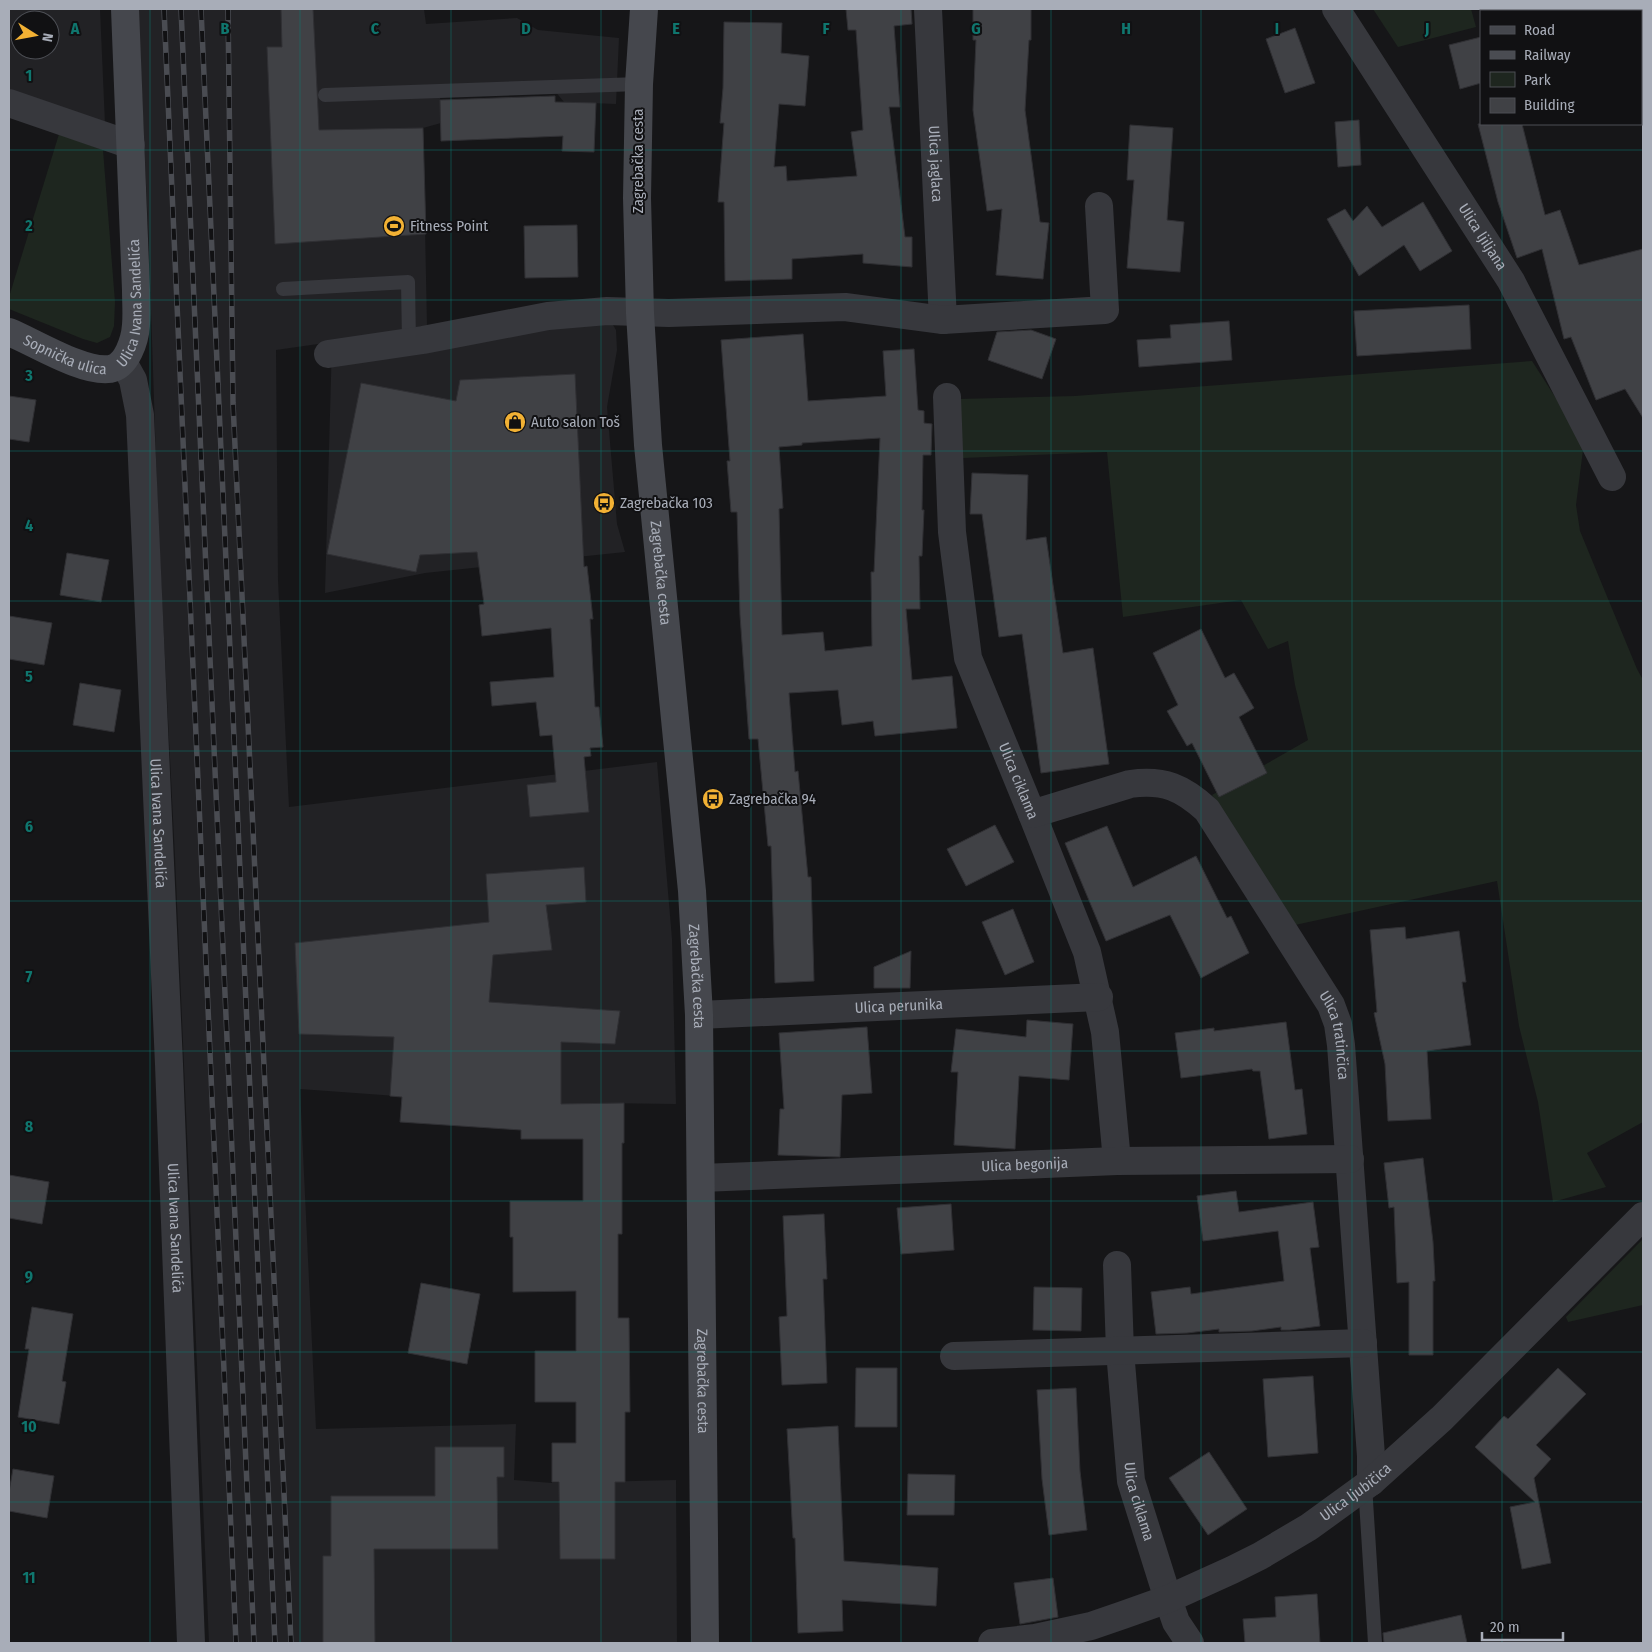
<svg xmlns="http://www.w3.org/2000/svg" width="1652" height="1652" font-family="'Fira Sans Condensed',sans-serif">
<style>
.built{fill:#222225;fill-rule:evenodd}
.green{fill:#1e261f}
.building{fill:#404145;stroke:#303034;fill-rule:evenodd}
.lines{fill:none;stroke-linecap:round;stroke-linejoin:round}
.lane{stroke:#37383d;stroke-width:14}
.street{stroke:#37383d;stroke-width:28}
.secondary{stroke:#45474d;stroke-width:28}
.rail-casing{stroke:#4a4c52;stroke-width:5.5}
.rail{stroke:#111113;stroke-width:4;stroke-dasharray:11;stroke-linecap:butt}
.grid{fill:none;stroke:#0f766e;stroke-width:1;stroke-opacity:0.55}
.labels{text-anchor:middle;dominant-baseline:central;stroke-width:4;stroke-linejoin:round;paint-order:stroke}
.street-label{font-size:15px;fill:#a8adb8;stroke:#111113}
.poi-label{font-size:15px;fill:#a8adb8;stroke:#111113;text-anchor:start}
.grid-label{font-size:16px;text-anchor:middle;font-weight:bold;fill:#0f766e;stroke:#111113;stroke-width:4;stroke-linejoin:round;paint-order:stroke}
</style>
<rect width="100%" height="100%" fill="#161618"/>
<g class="built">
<path d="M9 9H100L105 124 9 89ZM20 20H50V50H20Z"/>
<polygon points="138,9 424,9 426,24 517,18 538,30 619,38 616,104 564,102 554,90 440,95 441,123 423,128 427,326 610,320 616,330 617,350 607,407 617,524 625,552 425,573 325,593 332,342 276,350 278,580 289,807 657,762 672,939 676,1104 600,1103 561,1107 521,1105 300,1089 316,1429 516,1424 514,1480 552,1483 676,1480 677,1643 209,1643 175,857 158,520 149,249"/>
</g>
<g class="green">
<polygon points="1373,9 1471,9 1476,27 1398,47"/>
<polygon points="59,134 103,150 115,302 114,326 110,337 97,343 83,339 9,309 9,297"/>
<polygon points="1532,361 1584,442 1576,505 1580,531 1637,669 1643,680 1643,1122 1587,1153 1606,1187 1553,1202 1538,1102 1519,1026 1497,881 1295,925 1212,795 1308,740 1295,685 1288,641 1268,649 1241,600 1123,617 1107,452 963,458 959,399 1075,396"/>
<polygon points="1643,1239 1643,1305 1568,1322 1566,1317"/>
</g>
<g class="building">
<polygon points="281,9 313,9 319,130 423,128 426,234 275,244 267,47 282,47"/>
<polygon points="846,9 911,9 912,24 894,26 900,107 889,107 905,237 912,237 912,267 863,263 863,254 792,259 792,279 725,281 724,202 718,202 724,123 720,123 723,88 724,22 782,23 781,53 809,56 805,106 779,104 774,167 786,166 787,181 857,176 851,132 863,130 856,30 848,30"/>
<polygon points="973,9 1031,9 1031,40 1029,40 1025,110 1040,222 1049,223 1043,279 996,275 1002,209 987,211 973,110 976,40 973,40"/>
<polygon points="1295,28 1315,83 1285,93 1266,39"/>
<polygon points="1481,37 1481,83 1460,89 1449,45"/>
<polygon points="555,96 555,102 596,103 594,152 562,151 563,136 441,141 440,100"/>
<polygon points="1359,120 1361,165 1338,167 1335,122"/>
<polygon points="1478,124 1522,124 1545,215 1560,210 1579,265 1643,249 1643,418 1625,389 1596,400 1571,337 1564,339 1542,249 1517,258 1498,202"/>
<polygon points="1130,125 1173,128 1167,220 1184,222 1180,272 1127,268 1134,180 1127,180"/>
<polygon points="1423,202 1452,251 1420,271 1404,245 1359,276 1327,219 1345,209 1353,221 1367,206 1382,227"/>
<polygon points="577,225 578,277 525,278 524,226"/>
<polygon points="1469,305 1471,349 1357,356 1354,311"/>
<polygon points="1229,321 1232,360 1139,367 1137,340 1171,338 1170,325"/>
<polygon points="1031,330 1056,339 1042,379 988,360 997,332"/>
<path d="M803 334 808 401 886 396 883 351 914 349 918 410 924 411V423L932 424 931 455H923L922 510H924L922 556H919L920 609H906L912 680 952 676 957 728 875 736 873 721 842 725 838 690 789 693 795 772 798 771 808 877H811L814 981 775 983 771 846H768L758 739H749L740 615 737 512H731L727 461H730L721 340ZM880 438 874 572H871L872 646 825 651 823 632 782 635 779 509 783 508 779 447 802 445V443Z"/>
<polygon points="575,374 584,567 587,566 593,619 590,619 595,707 599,707 603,747 590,748 591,756 584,757 589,812 530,817 527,785 556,782 552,735 540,736 536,702 492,706 490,682 554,677 551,628 482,636 479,605 484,604 477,552 420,555 416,572 327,554 361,383 456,401 460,380"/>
<polygon points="9,396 36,400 29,442 9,439"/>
<polygon points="972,473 1028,475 1026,540 1046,537 1063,653 1093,648 1109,764 1041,773 1022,634 999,637 982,514 970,514"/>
<polygon points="67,553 109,560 101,602 60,595"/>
<polygon points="9,616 52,623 44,665 9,659"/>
<polygon points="1201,629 1225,678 1234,673 1254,708 1239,717 1267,773 1219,797 1192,743 1187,746 1167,711 1178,705 1153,653"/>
<polygon points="80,683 121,690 114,732 73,725"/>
<polygon points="995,825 1014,862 966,886 947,849"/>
<polygon points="1107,826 1133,887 1196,856 1227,918 1231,916 1249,953 1201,978 1170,915 1106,941 1065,843"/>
<polygon points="584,867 586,902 546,905 552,950 493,955 489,1002 620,1011 615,1044 561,1042 561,1104 624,1103 624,1143 622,1143 622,1234 618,1234 618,1318 629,1318 630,1412 625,1412 625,1482 615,1482 615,1559 560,1559 559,1482 552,1482 552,1443 576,1443 576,1402 535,1402 535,1351 576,1351 576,1291 513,1292 513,1237 510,1237 510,1201 583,1201 583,1139 521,1139 521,1130 400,1122 402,1097 390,1096 394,1037 299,1034 295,943 489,922 486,874"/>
<polygon points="1013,909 1034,962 1005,975 982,922"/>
<polygon points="1405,927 1406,939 1459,931 1466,982 1462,982 1471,1045 1427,1051 1431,1119 1388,1121 1385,1064 1374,1013 1377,1012 1370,930"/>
<polygon points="911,951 910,988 874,988 874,967"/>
<polygon points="1027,1020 1073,1024 1069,1080 1019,1076 1015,1149 954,1145 958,1072 951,1072 956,1029 1026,1037"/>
<polygon points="1286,1022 1295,1090 1302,1089 1307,1134 1269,1139 1260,1071 1253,1071 1252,1069 1181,1078 1175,1033 1214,1028 1214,1031"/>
<polygon points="867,1027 872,1093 842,1095 840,1157 778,1155 780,1109 784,1109 779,1033"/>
<polygon points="1423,1158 1433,1242 1435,1281 1433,1281 1433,1355 1409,1355 1409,1282 1397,1283 1394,1207 1389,1208 1384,1163"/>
<polygon points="9,1175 49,1182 42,1224 9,1218"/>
<polygon points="1236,1191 1239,1212 1313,1202 1319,1247 1310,1248 1320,1326 1290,1330 1281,1330 1281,1327 1252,1331 1219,1332 1219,1329 1187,1333 1156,1334 1151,1292 1190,1287 1191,1294 1284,1281 1278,1231 1203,1241 1197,1196"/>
<polygon points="951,1204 954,1250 901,1254 897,1208"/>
<polygon points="824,1214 827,1279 823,1279 827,1383 782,1385 779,1317 787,1316 783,1216"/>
<polygon points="421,1283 480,1294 467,1364 408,1353"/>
<polygon points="1034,1287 1082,1288 1081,1331 1033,1330"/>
<polygon points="32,1307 73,1314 62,1381 66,1382 59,1424 18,1417 29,1349 25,1349"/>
<polygon points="856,1368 897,1368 897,1427 855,1427"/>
<polygon points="1558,1368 1586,1394 1536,1445 1551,1459 1534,1478 1551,1563 1522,1569 1510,1507 1535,1502 1475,1447 1504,1416 1508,1419"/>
<polygon points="1313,1376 1318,1453 1268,1457 1263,1379"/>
<polygon points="1076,1388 1080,1471 1087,1530 1049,1535 1042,1479 1037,1390"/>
<polygon points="838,1426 844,1561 938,1568 936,1606 842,1600 843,1631 798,1633 795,1538 793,1538 787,1429"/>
<polygon points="435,1447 504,1447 504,1477 497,1477 498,1549 374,1549 375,1643 323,1643 323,1556 331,1556 331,1496 435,1496"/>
<polygon points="1209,1452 1247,1509 1208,1535 1169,1478"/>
<polygon points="13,1469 54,1476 47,1518 9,1511 9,1492"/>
<polygon points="908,1474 955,1475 954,1515 907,1515"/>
<polygon points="1053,1578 1058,1617 1020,1624 1014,1583"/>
<polygon points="1317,1594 1320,1643 1245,1643 1243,1619 1276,1617 1275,1597"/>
<polygon points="1461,1615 1467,1643 1384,1643 1383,1633"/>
</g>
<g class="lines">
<g class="lane">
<polyline points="325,95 639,84"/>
<polyline points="283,289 408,282 409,342"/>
<polyline points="1365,1485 1375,1643"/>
</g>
<g class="street">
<path id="s1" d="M928 9 943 320"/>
<path id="s2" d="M1336 9 1511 281 1612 477"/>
<polyline points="9,103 131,145"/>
<polyline points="328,354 423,340 548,316 607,311 669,313 845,307 943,320 1105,310 1099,206"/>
<path id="s3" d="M123 362 133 380 140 415 169 1064 191 1643"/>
<path id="s4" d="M947 397 952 532 968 658 1032 814 1087 952 1105 1032 1117 1161"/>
<path id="s5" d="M1032 814 1130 784C1164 779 1183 788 1207 810L1331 1005 1338 1024 1341 1045 1371 1456V1482"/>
<path id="s6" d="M699 1015 1099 997"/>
<path id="s7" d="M701 1178 1117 1161 1350 1159"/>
<path id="s8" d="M1117 1265 1120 1351 1131 1481 1168 1599 1176 1622 1190 1643"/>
<polyline points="954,1356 1363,1343"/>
<path id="s9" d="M992 1643 1035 1638 1091 1626 1123 1615 1168 1599 1232 1570 1260 1556 1309 1527 1371 1482 1441 1419 1643 1216"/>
</g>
<g class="secondary">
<path id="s10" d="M644 9 639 84 637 198 640 313 648 445 692 891 699 1015 705 1643"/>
<path id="s11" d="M9 332C34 342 83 373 110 369 127 366 135 340 136 325 137 314 136 302 136 290L125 9"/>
</g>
<g class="rail-casing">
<g id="rail">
<polyline points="164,9 236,1643"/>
<polyline points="181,9 254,1643"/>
<polyline points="201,9 275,1643"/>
<polyline points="228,9 233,403 291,1643"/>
</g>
</g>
<use href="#rail" class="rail"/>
</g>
<path class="grid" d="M150 9V1643M300 9V1643M451 9V1643M601 9V1643M751 9V1643M901 9V1643M1051 9V1643M1201 9V1643M1352 9V1643M1502 9V11M1502 124V1643M9 150H1643M9 300H1643M9 451H1643M9 601H1643M9 751H1643M9 901H1643M9 1051H1643M9 1201H1643M9 1352H1643M9 1502H1643"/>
<defs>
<g id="stadium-disc" transform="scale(1.125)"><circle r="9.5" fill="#f2b134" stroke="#111113"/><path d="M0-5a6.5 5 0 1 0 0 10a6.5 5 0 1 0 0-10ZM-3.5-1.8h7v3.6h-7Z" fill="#111"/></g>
<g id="shop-disc" transform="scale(1.125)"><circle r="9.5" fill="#f2b134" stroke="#111113"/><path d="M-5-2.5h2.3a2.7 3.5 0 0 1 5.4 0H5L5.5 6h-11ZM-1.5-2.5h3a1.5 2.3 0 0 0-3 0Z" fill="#111"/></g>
<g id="bus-disc" transform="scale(1.125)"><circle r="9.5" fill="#f2b134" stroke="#111113"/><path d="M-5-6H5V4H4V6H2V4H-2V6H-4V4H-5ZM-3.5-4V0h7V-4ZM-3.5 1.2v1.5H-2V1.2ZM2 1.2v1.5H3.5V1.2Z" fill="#111"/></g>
</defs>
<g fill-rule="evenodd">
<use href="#stadium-disc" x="394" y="226"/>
<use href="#shop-disc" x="515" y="422"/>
<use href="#bus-disc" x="604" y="503"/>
<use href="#bus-disc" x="713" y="799"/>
</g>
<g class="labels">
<g class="street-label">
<text transform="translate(638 161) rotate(-90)">Zagrebačka cesta</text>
<text stroke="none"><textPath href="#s1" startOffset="155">Ulica jaglaca</textPath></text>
<text stroke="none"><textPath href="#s2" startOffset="271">Ulica ljiljana</textPath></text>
<text stroke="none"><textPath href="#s11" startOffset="184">Ulica Ivana Sandelića</textPath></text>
<text stroke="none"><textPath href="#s11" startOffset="61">Sopnička ulica</textPath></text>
<text stroke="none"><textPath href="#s10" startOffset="565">Zagrebačka cesta</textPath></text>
<text stroke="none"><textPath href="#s4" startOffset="395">Ulica ciklama</textPath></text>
<text stroke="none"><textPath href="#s3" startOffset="465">Ulica Ivana Sandelića</textPath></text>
<text stroke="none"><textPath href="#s10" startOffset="970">Zagrebačka cesta</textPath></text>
<text stroke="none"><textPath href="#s6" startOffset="200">Ulica perunika</textPath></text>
<text stroke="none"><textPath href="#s5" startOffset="449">Ulica tratinčica</textPath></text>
<text stroke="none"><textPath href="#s7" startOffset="324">Ulica begonija</textPath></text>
<text stroke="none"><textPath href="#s3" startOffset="870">Ulica Ivana Sandelića</textPath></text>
<text stroke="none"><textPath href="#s10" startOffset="1375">Zagrebačka cesta</textPath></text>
<text stroke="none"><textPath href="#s9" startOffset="399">Ulica ljubičica</textPath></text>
<text stroke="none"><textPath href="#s8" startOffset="238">Ulica ciklama</textPath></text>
</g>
<g class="poi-label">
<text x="410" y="226">Fitness Point</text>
<text x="531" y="422">Auto salon Toš</text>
<text x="620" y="503">Zagrebačka 103</text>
<text x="729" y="799">Zagrebačka 94</text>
</g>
</g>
<g class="grid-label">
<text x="75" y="34">A</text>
<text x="225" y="34">B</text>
<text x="375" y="34">C</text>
<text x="526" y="34">D</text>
<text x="676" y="34">E</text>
<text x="826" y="34">F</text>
<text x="976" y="34">G</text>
<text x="1126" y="34">H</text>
<text x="1277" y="34">I</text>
<text x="1427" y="34">J</text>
<text x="29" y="81">1</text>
<text x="29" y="231">2</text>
<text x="29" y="381">3</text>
<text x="29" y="531">4</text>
<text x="29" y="682">5</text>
<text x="29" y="832">6</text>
<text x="29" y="982">7</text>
<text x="29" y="1132">8</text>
<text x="29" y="1282">9</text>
<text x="29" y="1432">10</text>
<text x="29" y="1583">11</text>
</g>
<rect width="1652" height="1652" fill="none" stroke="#a8adb8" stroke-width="20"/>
<rect x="1480" y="10" width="162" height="115" fill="#111113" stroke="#4d4f55"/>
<rect x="1490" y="26" width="25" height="8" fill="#45474d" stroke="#4d4f55"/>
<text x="1524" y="35" font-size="15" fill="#a8adb8">Road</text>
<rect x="1490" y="51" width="25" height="8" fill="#4a4c52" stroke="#4d4f55"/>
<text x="1524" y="60" font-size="15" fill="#a8adb8">Railway</text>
<rect x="1490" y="72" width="25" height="15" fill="#1e261f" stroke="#4d4f55"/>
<text x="1524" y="85" font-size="15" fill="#a8adb8">Park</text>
<rect x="1490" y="98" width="25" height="15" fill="#404145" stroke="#4d4f55"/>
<text x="1524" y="110" font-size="15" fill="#a8adb8">Building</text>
<g transform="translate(35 35) rotate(101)"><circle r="24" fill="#111113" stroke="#4d4f55"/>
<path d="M0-4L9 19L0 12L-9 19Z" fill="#f2b134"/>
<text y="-8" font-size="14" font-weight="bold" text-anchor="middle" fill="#a8adb8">N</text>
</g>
<path d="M1482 1632v8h81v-8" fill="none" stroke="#a8adb8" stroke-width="2.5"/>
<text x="1490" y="1632" font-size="15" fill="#a8adb8" stroke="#111113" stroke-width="4" paint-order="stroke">20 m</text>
</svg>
